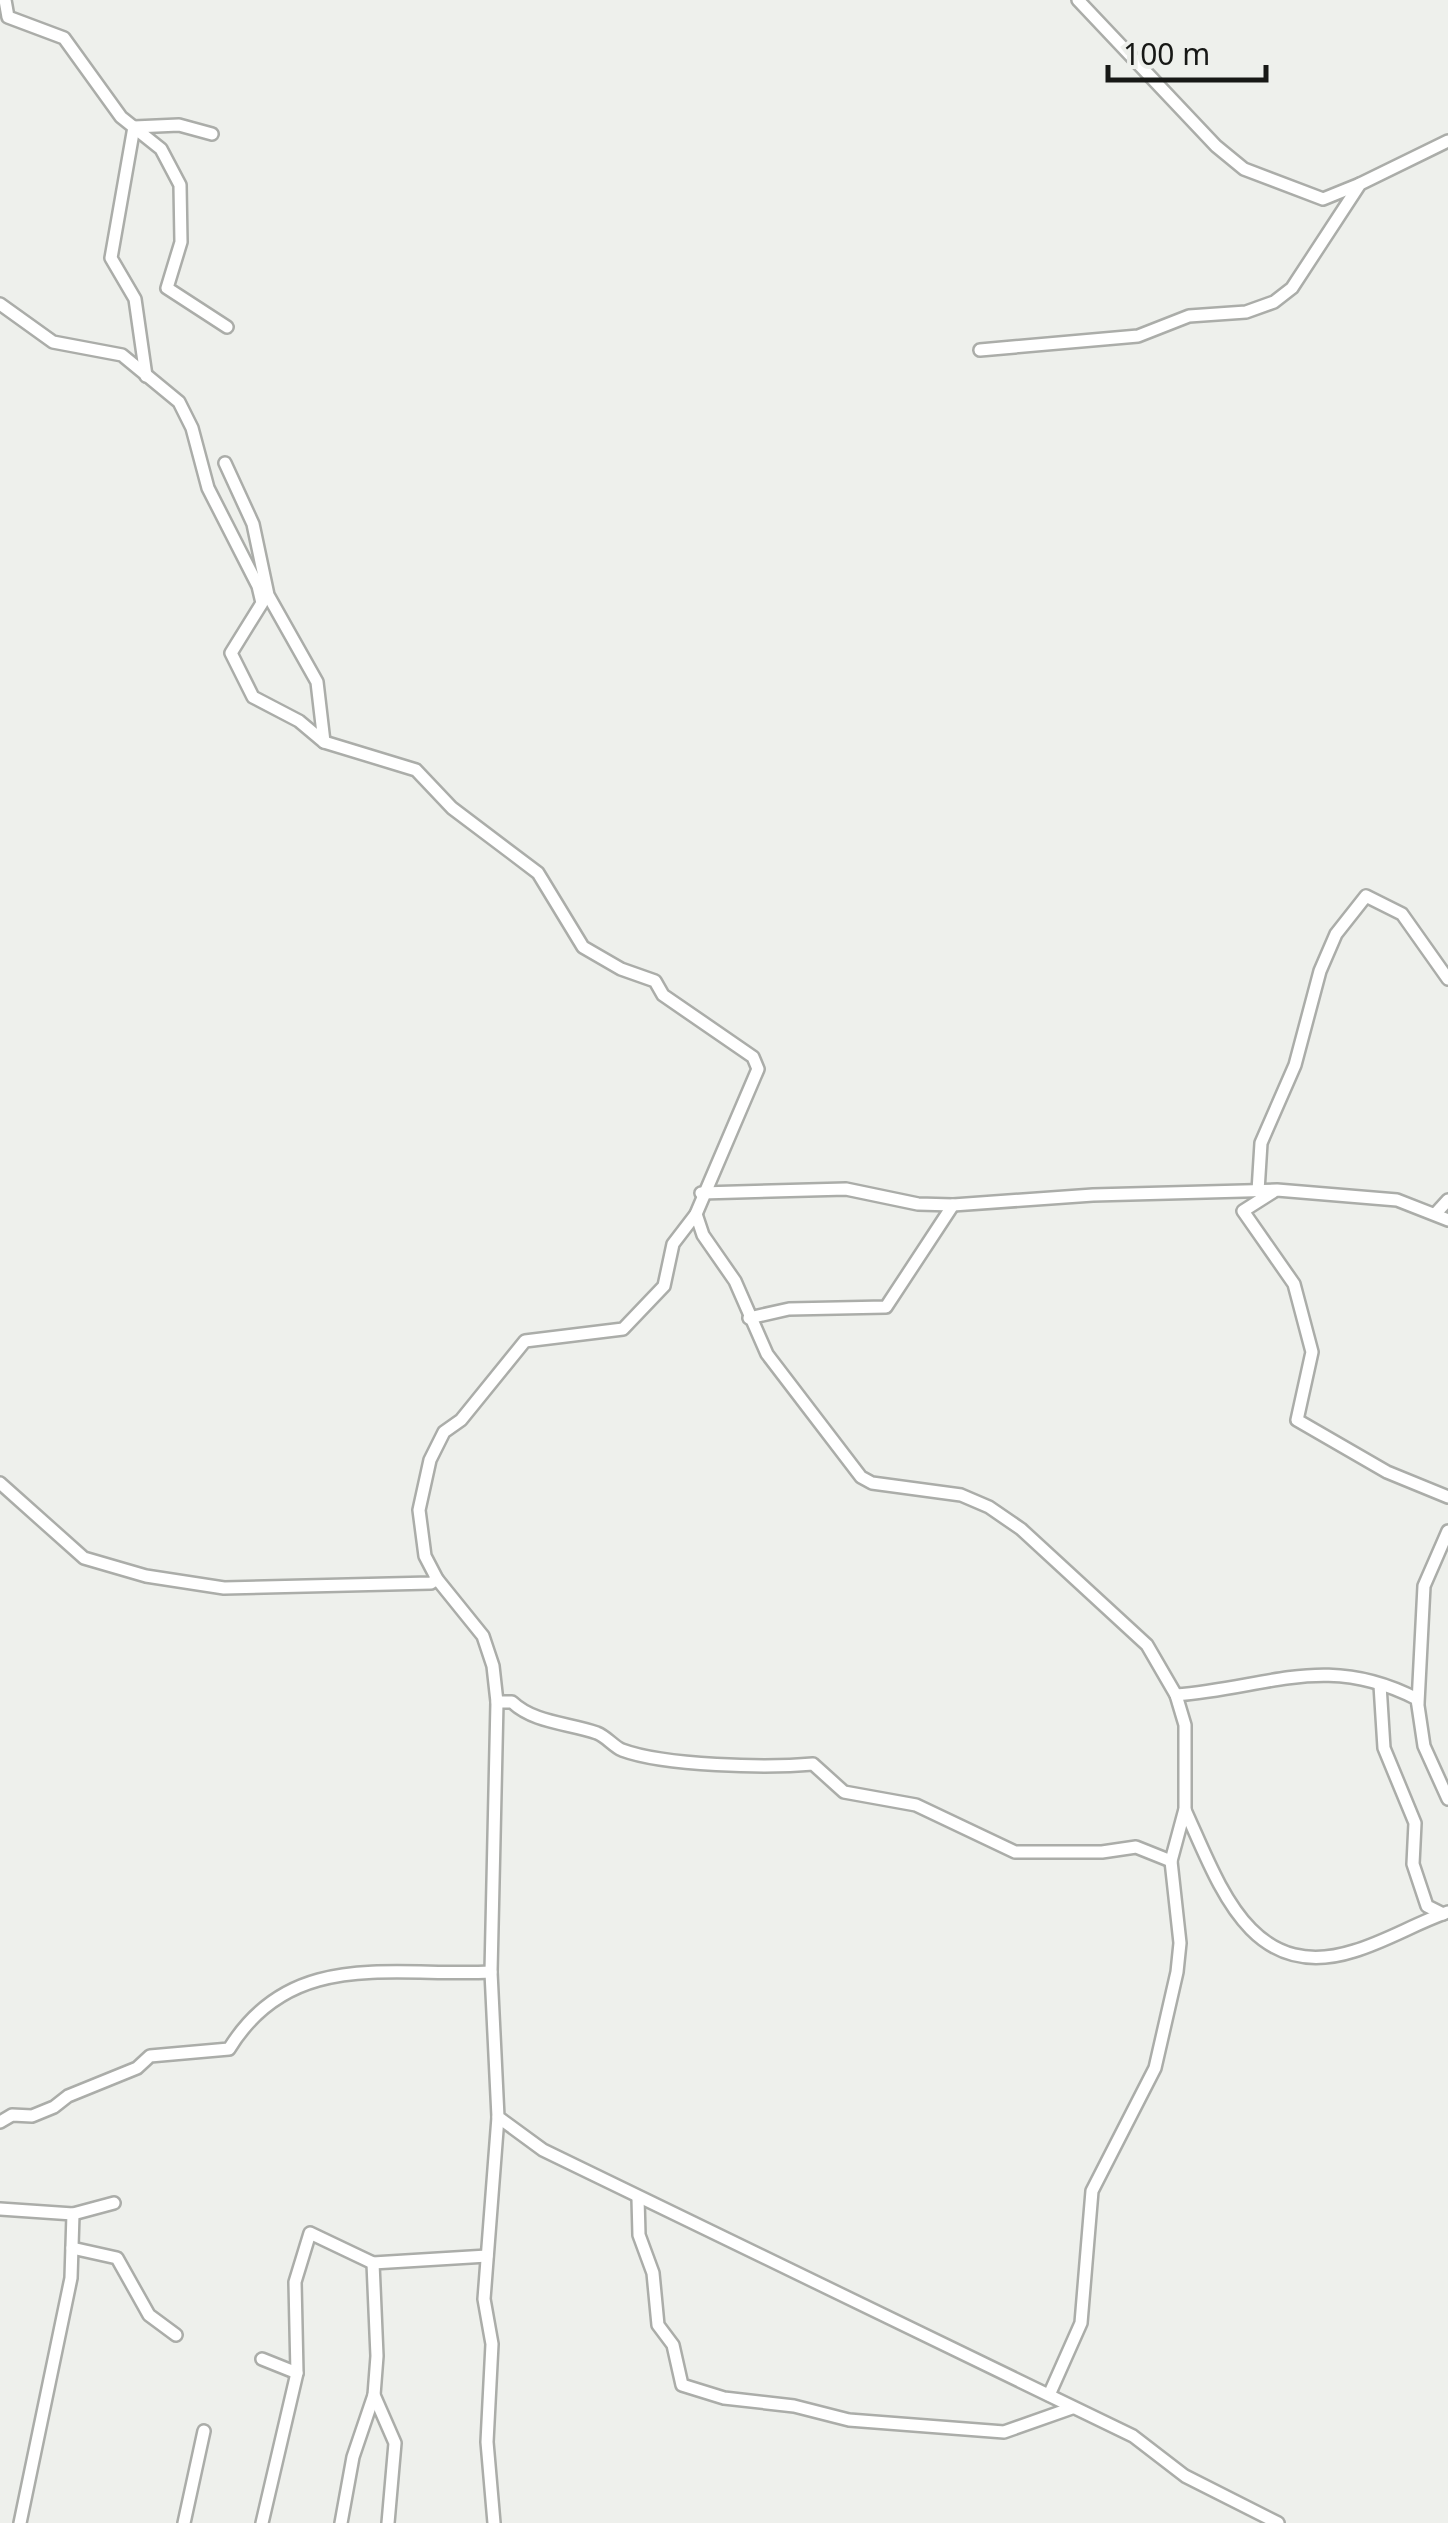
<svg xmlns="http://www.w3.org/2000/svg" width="1448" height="2523" font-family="'Noto Sans',sans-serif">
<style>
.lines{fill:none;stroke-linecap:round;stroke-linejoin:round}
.street-casing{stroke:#abada9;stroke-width:16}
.street{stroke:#fff;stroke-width:11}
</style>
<rect width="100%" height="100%" fill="#eef0ec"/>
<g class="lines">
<g class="street-casing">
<g id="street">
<polyline points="5,0 8,17 64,38 121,117 161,149 180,185 181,242 167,288 227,327"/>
<polyline points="1078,0 1216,146 1244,169 1323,199 1360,184"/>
<polyline points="0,304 53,342 122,355 179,402 192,428 208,488 258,586 262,603 231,653 253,697 299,721 324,742 416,770 452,808 538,873 583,947 621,969 655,981 663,995 753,1057 758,1069 696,1214 673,1244 664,1286 623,1329 525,1341 461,1420 444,1432 430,1460 419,1510 425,1556 437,1579 483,1636 493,1666 497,1702 491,1972 498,2117 543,2150 1133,2436 1185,2476 1278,2523"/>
<polyline points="980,350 1138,336 1189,316 1246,312 1274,302 1292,288 1360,184 1448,141"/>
<polyline points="146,376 135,299 111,258 134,127 179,125 212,134"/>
<polyline points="225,463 253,524 268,595 317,682 324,742"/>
<polyline points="1258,1191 1261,1143 1295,1065 1320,971 1336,934 1366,896 1402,914 1448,979"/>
<polyline points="1273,1192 1243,1211 1294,1284 1312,1352 1297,1420 1387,1472 1448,1497"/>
<polyline points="701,1193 846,1189 918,1204 953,1205 1093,1195 1277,1190 1397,1200 1448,1220"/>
<polyline points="1437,1212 1448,1200"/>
<polyline points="696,1214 703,1235 735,1281 767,1354 861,1477 872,1483 961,1495 989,1507 1021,1529 1147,1645 1176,1695 1185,1725 1185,1809 1171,1861 1180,1943 1177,1972 1155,2068 1092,2191 1081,2323 1049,2395"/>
<polyline points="749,1318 789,1309 886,1307 953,1205"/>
<polyline points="0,1483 84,1558 146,1576 224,1588 431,1583 437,1579"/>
<polyline points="1380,1685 1384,1748 1415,1823 1413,1864 1427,1906 1443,1914"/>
<path d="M1176 1695C1268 1688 1326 1652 1417 1699L1424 1746 1448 1799"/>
<path d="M497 1702H512C534 1723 569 1723 597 1733 607 1737 613 1746 622 1750 665 1766 767 1768 813 1764L844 1792 916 1805 1015 1852H1102L1136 1847 1171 1861"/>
<polyline points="1418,1703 1424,1586 1448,1531"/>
<path d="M1185 1810C1219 1884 1250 1984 1354 1951 1387 1941 1416 1923 1448 1912"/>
<path d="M0 2122 12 2115 32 2116 54 2107 68 2096 137 2068 150 2056 229 2049C291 1948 392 1977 491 1972"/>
<polyline points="638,2198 639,2235 653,2273 658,2325 673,2345 682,2385 724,2398 794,2406 849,2420 1004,2432 1072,2408"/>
<polyline points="0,2209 73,2214 114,2203"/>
<polyline points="72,2248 117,2258 149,2315 176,2335"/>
<polyline points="373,2263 377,2356 374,2395 395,2443 388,2523"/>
<polyline points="262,2359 297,2373"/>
<polyline points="20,2523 71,2278 73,2214"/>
<polyline points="184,2523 204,2431"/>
<polyline points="262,2523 297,2373 295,2282 310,2233 373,2263 487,2256"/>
<polyline points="341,2523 353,2457 374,2395"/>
<polyline points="494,2523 487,2442 492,2344 484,2299 498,2117"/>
</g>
</g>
<use href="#street" class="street"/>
</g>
<path d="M1108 65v15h158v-15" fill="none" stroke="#171816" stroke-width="5"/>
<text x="1123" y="65" font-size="30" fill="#171816" stroke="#eef0ec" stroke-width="8" paint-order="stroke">100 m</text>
</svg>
